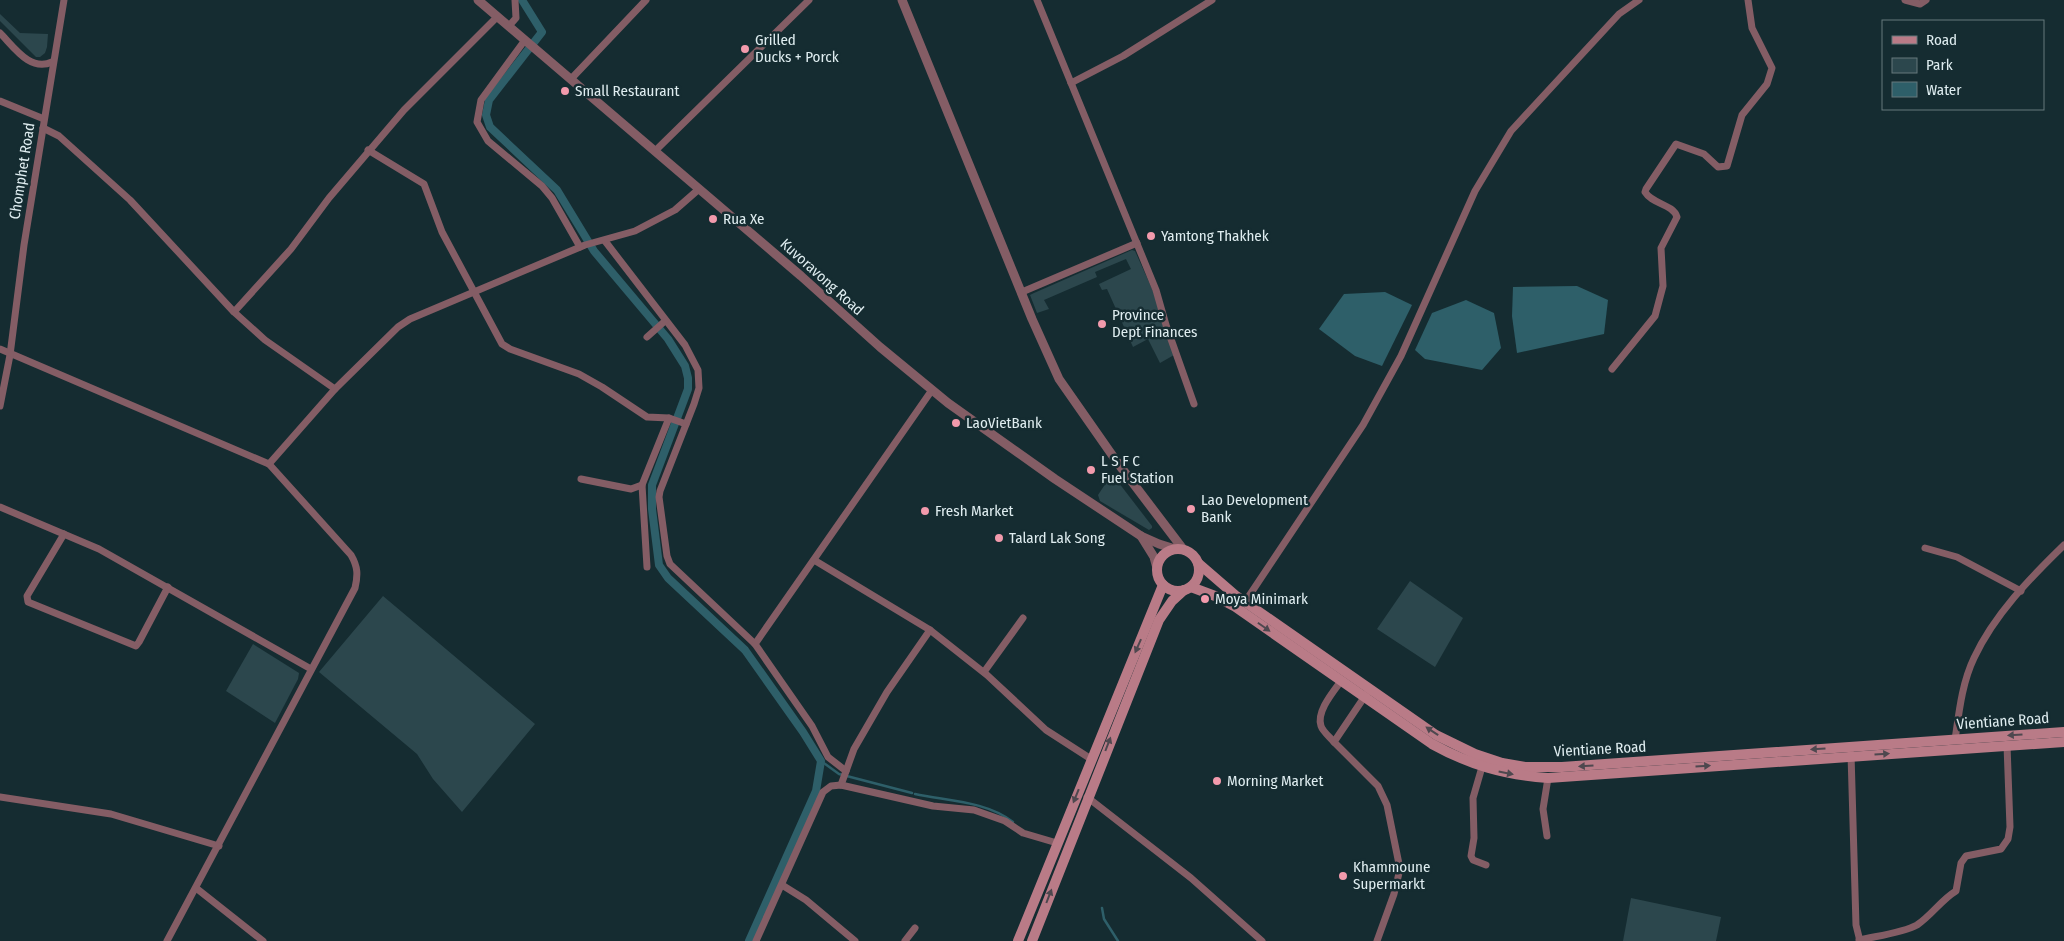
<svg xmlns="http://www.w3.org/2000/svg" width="2064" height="941" font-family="'Fira Sans Condensed',sans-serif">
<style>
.green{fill:#2c474d}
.water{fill:#2e5f69}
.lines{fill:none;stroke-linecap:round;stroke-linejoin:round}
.stream{stroke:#2e5f69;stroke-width:2.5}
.canal{stroke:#2e5f69;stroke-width:8}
.minor{stroke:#845d65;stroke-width:7}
.tertiary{stroke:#845d65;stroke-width:9}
.secondary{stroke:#b97b87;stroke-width:10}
.oneway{fill:#4e484f}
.poi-dot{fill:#f29aac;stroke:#152c31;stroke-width:2}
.labels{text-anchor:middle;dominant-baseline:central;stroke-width:5;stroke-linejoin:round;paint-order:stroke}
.poi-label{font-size:15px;fill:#dfedf0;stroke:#152c31;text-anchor:start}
.street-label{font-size:15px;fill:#dfedf0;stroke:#152c31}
</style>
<rect width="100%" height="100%" fill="#152c31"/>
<g class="green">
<polygon points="0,14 20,33 48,34 47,47 45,53 40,57 36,57 0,21"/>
<polygon points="1132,250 1135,251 1153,291 1174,355 1160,363 1148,339 1133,347 1107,289 1102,290 1099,284 1131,269 1126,259 1095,272 1097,277 1044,300 1049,309 1037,313 1030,295 1034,293"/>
<polygon points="1112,474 1152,526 1152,528 1149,530 1100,501 1098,495"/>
<polygon points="1410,581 1463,618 1435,667 1377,629"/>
<polygon points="383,596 535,724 462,812 433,779 417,754 319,672"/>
<polygon points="253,644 299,673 298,679 275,723 226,691"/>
<polygon points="1631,898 1721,917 1716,941 1623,941"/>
</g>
<g class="water">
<polygon points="1577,286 1608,300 1604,334 1517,353 1512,316 1513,287"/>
<polygon points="1385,292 1412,305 1382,366 1355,356 1319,329 1344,294"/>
<polygon points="1466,300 1494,313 1501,348 1482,370 1425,359 1415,350 1432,313"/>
</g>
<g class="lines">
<g class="stream">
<polyline points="821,761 839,774 912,793"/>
<path d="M915 794C947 801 986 801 1013 822"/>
<polyline points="1102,908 1104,919 1118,941"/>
</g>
<polyline class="canal" points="522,0 542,32 489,100 486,115 490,127 557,190 594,251 668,339 685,366 688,378 688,389 652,485 652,509 659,565 668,578 745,650 803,732 821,761 816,791 749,941"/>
<g class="minor">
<polyline points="1037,0 1156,290 1166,325 1194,404"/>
<polyline points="1905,0 1920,4 1926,0"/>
<polyline points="509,26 516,18 515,0"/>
<path d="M0 33C14 47 30 72 52 62"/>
<polyline points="525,40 481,100 477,122 488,141 542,186 552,198 580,247"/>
<polyline points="571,79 646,0"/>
<polyline points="1071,83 1123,56 1212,0"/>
<polyline points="0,101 44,119"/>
<polyline points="43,128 59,136 130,200 234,312 265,340 335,389"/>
<polyline points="368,150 424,184 442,232 502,344 510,349 579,374 602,387 647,417 669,418 686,424"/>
<polyline points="655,151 809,0"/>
<polyline points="605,241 685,345 698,370 699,388 694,404 660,491 659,497 667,556 670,564 755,644 812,726 828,757 846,771"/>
<polyline points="1022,292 1137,243"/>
<polyline points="234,312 291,249 329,198 404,110 497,17"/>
<polyline points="647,337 665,321"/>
<path d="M0 349 269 464 351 555C358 567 358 575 355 588L167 941"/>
<path d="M1612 369 1655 316 1663 286 1661 248 1677 217C1673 204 1652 204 1645 192L1646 189 1676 144 1704 154 1718 167 1727 166 1742 115 1767 84 1772 68 1752 28 1748 0"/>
<polyline points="0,406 10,355 24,245 64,0"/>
<polyline points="269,464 335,389 398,327 410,319 585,245 635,231 675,210 699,189"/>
<polyline points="581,479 631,489 642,485"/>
<polyline points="0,507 99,549 311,669"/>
<polyline points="64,534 27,596 28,602 136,646 139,642 168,587"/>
<polyline points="1925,548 1957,557 2021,591"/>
<polyline points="814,560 930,630 987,675 1046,730 1091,759"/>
<polyline points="647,567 642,485 669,418"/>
<polyline points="1245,602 1363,425 1401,356 1475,191 1511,131 1619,14 1639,0"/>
<polyline points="755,644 932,390"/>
<polyline points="984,672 1023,618"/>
<polyline points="1367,693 1334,742 1378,786 1387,805 1400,869 1394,894 1377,941"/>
<path d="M1955 740C1959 712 1962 683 1974 658 1994 615 2030 578 2064 545"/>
<path d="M1334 742C1330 737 1323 732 1321 726 1316 712 1333 692 1341 681"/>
<polyline points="1851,754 1856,925 1860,941"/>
<polyline points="1482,767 1473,798 1474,838 1471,856 1473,860 1486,865"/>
<polyline points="841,785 854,749 887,692 930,630"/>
<polyline points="0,797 111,814 219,846"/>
<polyline points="1087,797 1191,878 1262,941"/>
<polyline points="1547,836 1543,809 1548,778"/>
<polyline points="782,885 806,900 855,941"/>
<polyline points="196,888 263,941"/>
<path d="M1859 940C1876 936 1903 933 1917 925 1932 915 1941 900 1956 891L1961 863 1966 856 2001 849 2008 839 2010 827 2007 745"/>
<polyline points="756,941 823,792 831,786 841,785 933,806 974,810 1005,821 1023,833 1057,843"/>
<polyline points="905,941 915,928"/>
</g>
<g class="tertiary">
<polyline points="478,0 801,276 880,347 948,403 1055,479 1141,536 1159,544 1175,549"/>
<polyline points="902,0 1032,319 1059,379 1117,462 1183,549"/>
<polyline points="1141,536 1154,557 1157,568"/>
</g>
<g class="secondary">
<circle cx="1178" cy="570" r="21"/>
<polyline points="1198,563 1235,595 1436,735 1475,754 1502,763 1525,767 1562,767 2064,732"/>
<path d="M1191 587 1215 596 1234 606 1432 744C1470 765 1504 775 1548 778L2064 742"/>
<polyline points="1018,941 1163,585"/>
<polyline points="1032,941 1159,620 1172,601 1184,590"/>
</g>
</g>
<defs><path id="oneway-solid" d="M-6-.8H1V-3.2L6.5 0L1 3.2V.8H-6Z" transform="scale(1.25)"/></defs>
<g class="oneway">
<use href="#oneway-solid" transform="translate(1264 627) rotate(35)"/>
<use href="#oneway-solid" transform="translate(1138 646) rotate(114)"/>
<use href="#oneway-solid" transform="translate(1432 731) rotate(-146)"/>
<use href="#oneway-solid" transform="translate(2015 735) rotate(176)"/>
<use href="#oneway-solid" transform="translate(1108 744) rotate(-69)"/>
<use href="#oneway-solid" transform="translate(1818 749) rotate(177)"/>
<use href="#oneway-solid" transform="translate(1882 754) rotate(-4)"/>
<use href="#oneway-solid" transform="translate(1586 766) rotate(176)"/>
<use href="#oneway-solid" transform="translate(1703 766) rotate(-3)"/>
<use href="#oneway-solid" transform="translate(1506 773) rotate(11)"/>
<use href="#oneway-solid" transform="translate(1076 796) rotate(112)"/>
<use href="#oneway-solid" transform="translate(1049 896) rotate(-69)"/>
</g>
<g class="poi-dot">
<circle cx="745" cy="49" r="5"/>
<circle cx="565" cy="91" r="5"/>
<circle cx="713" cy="219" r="5"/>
<circle cx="1151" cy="236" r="5"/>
<circle cx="1102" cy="324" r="5"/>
<circle cx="956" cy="423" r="5"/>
<circle cx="1091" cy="470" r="5"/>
<circle cx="1191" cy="509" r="5"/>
<circle cx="925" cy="511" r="5"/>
<circle cx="999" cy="538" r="5"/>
<circle cx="1205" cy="599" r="5"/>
<circle cx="1217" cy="781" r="5"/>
<circle cx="1343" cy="876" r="5"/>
</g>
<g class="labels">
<g class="poi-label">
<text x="755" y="40">Grilled<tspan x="755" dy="17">Ducks + Porck</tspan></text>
<text x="575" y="91">Small Restaurant</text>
<text x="723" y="219">Rua Xe</text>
<text x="1161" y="236">Yamtong Thakhek</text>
<text x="1112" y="315">Province<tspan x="1112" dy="17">Dept Finances</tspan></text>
<text x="966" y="423">LaoVietBank</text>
<text x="1101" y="461">L S F C<tspan x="1101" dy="17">Fuel Station</tspan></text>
<text x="1201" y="500">Lao Development<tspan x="1201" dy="17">Bank</tspan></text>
<text x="935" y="511">Fresh Market</text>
<text x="1009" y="538">Talard Lak Song</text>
<text x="1215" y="599">Moya Minimark</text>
<text x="1227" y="781">Morning Market</text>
<text x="1353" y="867">Khammoune<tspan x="1353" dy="17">Supermarkt</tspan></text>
</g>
<g class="street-label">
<text transform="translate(22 171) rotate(-81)">Chomphet Road</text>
<text transform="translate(822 277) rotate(42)">Kuvoravong Road</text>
<text transform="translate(2003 721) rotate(-4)">Vientiane Road</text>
<text transform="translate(1600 749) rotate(-3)">Vientiane Road</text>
</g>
</g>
<rect x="1882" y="20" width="162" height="90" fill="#152c31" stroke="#66797d"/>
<rect x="1892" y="36" width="25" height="8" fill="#b97b87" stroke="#66797d"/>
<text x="1926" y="45" font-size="15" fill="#dfedf0">Road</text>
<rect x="1892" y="58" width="25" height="15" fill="#2c474d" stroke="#66797d"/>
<text x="1926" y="70" font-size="15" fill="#dfedf0">Park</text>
<rect x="1892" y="82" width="25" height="15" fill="#2e5f69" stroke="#66797d"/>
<text x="1926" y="95" font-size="15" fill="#dfedf0">Water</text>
</svg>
